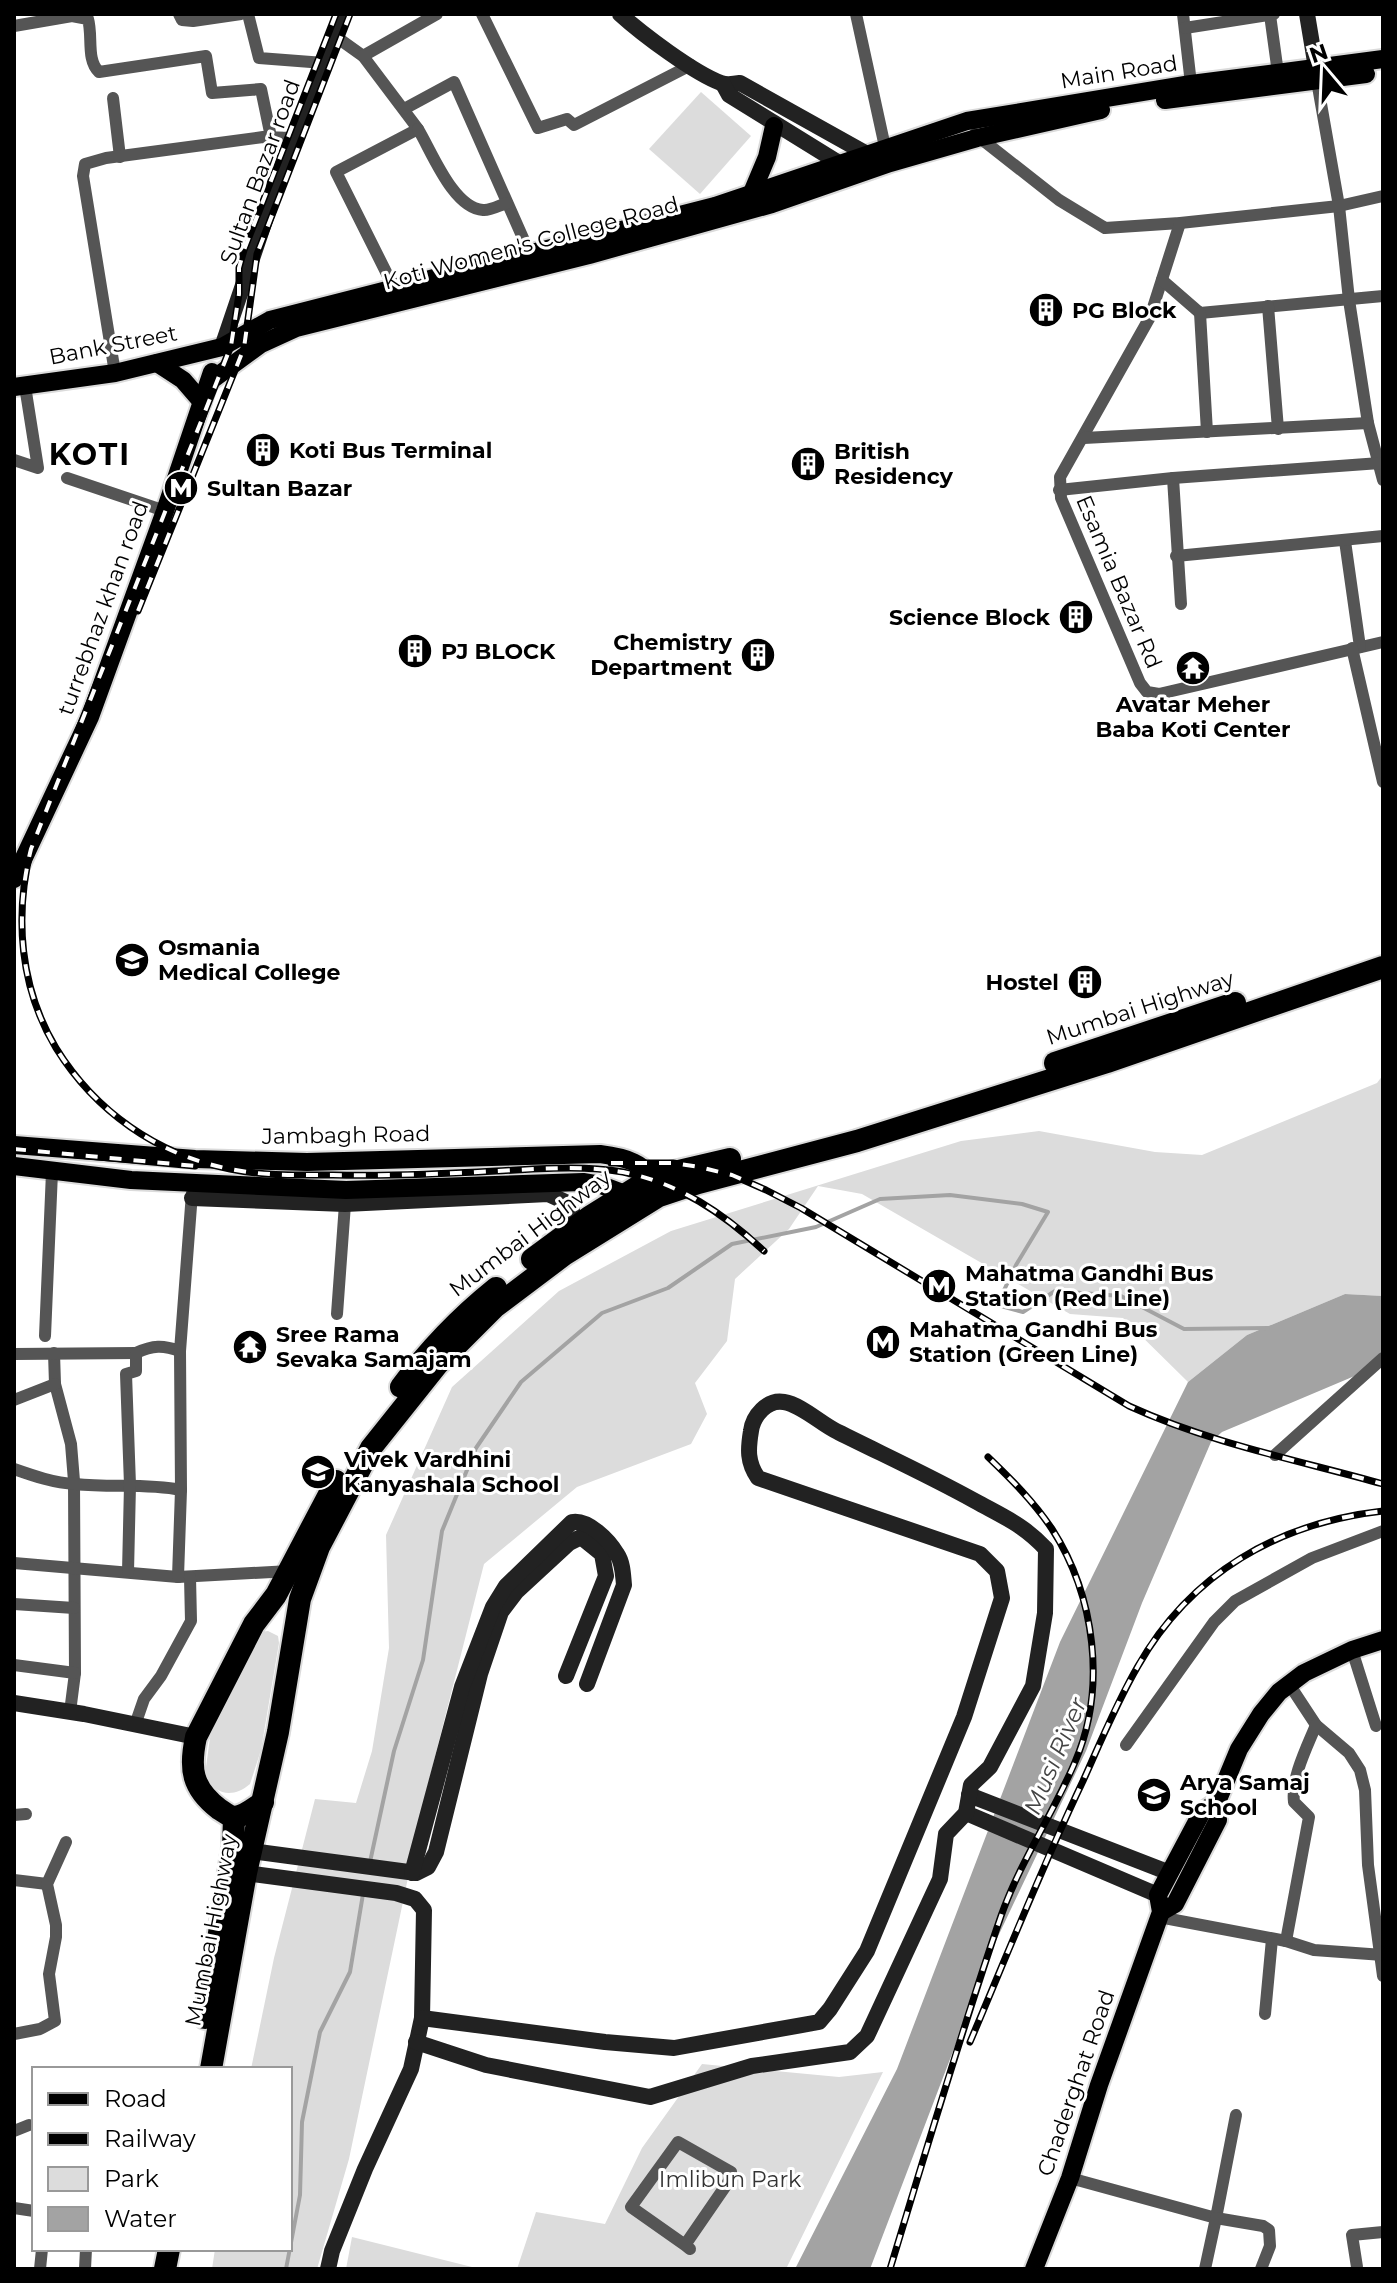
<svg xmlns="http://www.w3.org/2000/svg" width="1397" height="2283" font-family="Montserrat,sans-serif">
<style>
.green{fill:#dcdcdc}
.water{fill:#a3a3a3}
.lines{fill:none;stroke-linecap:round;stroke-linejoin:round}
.stream{stroke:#a3a3a3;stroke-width:4}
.primary-casing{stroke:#dbdbdb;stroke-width:22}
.highway-casing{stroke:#dbdbdb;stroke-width:26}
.street{stroke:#555;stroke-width:12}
.secondary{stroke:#222;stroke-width:16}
.primary{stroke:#000;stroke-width:18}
.highway{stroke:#000;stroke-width:22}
.rail-casing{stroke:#000;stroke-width:7}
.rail{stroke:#fff;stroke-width:4;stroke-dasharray:12;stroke-linecap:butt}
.labels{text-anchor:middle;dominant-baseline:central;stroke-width:6;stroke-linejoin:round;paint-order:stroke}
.street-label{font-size:22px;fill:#000;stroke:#fff}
.poi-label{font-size:22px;font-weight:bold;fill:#000;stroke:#fff;text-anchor:start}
.park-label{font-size:22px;fill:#333;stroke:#fff}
.water-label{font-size:24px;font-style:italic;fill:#444;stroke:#fff}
.district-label{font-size:30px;font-weight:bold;letter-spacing:2px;fill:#000;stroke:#fff}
</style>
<rect width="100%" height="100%" fill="#fff"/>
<g class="green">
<polygon points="701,92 751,136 700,194 649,149"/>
<polygon points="1383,1075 1383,1296 1345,1294 1247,1335 1188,1382 1123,1318 1070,1314 862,1194 818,1186 789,1229 735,1279 727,1341 695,1383 707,1414 691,1444 577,1487 484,1564 426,1792 349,2159 317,2269 212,2269 215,2249 290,2249 290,2069 251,2069 274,1958 315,1799 356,1803 372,1751 389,1648 386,1535 452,1387 559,1291 671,1231 961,1141 1039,1131 1155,1152 1202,1155 1377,1083"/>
<path d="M268 1631 278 1636 279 1643 261 1750 250 1784C233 1799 213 1795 205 1774L210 1738 250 1645 261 1632Z"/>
<polygon points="702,2064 839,2077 883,2072 786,2269 517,2269 536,2212 605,2224 642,2148"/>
<polygon points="352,2237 480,2269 346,2269"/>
</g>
<polygon class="water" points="1345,1294 1383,1296 1383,1364 1222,1432 1211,1442 1142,1603 1086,1751 992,1949 870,2269 795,2269 897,2069 1060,1642 1188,1382 1247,1335"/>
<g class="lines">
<g class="stream">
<polyline points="370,1862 394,1751 423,1660 442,1531 476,1448 521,1382 602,1313 668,1288 732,1244 816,1227 880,1199 950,1195 1022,1204 1048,1212 1016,1265 997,1305 1023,1312 1055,1291 1121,1296 1184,1329 1268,1328"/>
<polyline points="286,2269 300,2195 302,2122 320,2032 350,1972 363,1894"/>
</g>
<g class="primary-casing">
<g id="primary">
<polyline points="1165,100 1366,74"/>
<polyline points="751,195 767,157 774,126"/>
<polyline points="157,363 183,380 202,402"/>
<polyline points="209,382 261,344 296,328 589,255 772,204 890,163 977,138 1101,110"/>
<polyline points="14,387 115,373 222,347 270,320 715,206 967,121 1191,84 1383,59"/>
<polyline points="14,879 90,717 165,511 212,372"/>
<path d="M14 1145 195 1159 307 1162 600 1154C624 1157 647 1162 656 1187"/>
<polyline points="14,1166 131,1180 346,1190 583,1182 601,1185 633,1197"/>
<polyline points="1161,1912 1175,1904 1218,1820 1217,1802 1239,1749 1261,1714 1279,1692 1304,1673 1352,1650 1383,1640"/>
<polyline points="1034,2269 1070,2178 1099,2085 1161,1912 1158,1895 1202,1812 1217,1802"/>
</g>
</g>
<g class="highway-casing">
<g id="highway">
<polyline points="1055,1063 1235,1003"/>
<polyline points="532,1259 589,1217 653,1177 730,1159"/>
<path d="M401 1387C429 1349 460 1317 496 1288"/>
<path d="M263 1802C255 1807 245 1816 235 1817 229 1817 224 1812 219 1809 192 1788 189 1769 196 1737L254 1624 276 1595 336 1481"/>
<polyline points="205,2018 233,1848 234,1817"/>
<polyline points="211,2069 246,1873 278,1732 300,1599 319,1547 371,1448 438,1364 495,1307 564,1255 659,1196 698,1183 857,1141 1107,1062 1383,967"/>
<polyline points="165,2269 169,2249"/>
</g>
</g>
<g class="street">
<polyline points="179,14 182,20 193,21 241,14"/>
<polyline points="248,14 259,58 324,63"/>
<polyline points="482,14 538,128 567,119 574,125 691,65"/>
<polyline points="856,14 885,147"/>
<polyline points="1183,14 1191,84"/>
<polyline points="1270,15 1278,73"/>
<path d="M14 26 72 16 88 19C93 36 86 60 99 72L206 56 212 93 261 89 271 137"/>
<polyline points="1185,28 1274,14"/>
<polyline points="335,36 363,56 418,129 336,172 394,288"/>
<polyline points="363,56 437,14"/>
<polyline points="1317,81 1339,206 1349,300 1368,423 1383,480"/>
<polyline points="113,98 120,157"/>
<polyline points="404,109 454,82 530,254"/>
<path d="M418 129C432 152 453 208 483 210 490 211 500 205 507 203"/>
<polyline points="975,134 1059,200 1105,228 1180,223 1339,206 1383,196"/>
<polyline points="1180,223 1150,317 1060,477 1061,498 1140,683 1147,692 1159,694 1383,642"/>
<polyline points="1162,280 1200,313 1383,296"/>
<polyline points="1268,306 1278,429"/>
<polyline points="1200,313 1207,432"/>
<polyline points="115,373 83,176 85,164 106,158 263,137 293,138"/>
<polyline points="1084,438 1368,423"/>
<polyline points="14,460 38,468 25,386"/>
<polyline points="67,478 165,511"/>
<polyline points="1173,478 1181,604"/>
<polyline points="1059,490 1173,478 1380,463"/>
<polyline points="1345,541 1360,647"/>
<polyline points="1176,556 1383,536"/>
<polyline points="1352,648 1383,782"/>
<polyline points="337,1314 345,1204"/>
<polyline points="45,1336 52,1172"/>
<polyline points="54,1353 55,1384 71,1444 74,1481 75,1673 70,1712"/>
<polyline points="14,1354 136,1353"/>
<polyline points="14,1400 55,1384"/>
<polyline points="1275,1455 1383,1358"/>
<path d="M14 1469C34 1476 54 1483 75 1484 111 1488 146 1483 181 1490"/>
<polyline points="14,1563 178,1577 290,1571"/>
<path d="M128 1572 130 1485 126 1374 136 1371V1353C153 1345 163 1345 180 1351"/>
<polyline points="178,1577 181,1490 180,1351 192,1193"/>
<polyline points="14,1604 74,1608"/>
<polyline points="1352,1650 1376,1726"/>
<polyline points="14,1665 75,1673"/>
<polyline points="1289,1684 1316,1725 1349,1753 1360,1770 1365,1790 1368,1865 1383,1976"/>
<polyline points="135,1725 144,1699 161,1676 191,1621 190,1577"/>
<polyline points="1126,1745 1214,1622 1235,1601 1312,1558 1383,1531"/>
<polyline points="14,1815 26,1814"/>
<polyline points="14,1880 47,1884"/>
<polyline points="1159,1917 1286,1941 1314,1950 1383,1955"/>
<path d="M1286 1941 1309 1817 1294 1802C1291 1778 1307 1747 1316 1725"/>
<polyline points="1265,2014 1272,1939"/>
<polyline points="14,2034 40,2029 55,2021 49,1974 56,1937 56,1925 47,1884 66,1842"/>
<polyline points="14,2131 29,2125"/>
<polyline points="1070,2178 1216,2218 1236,2115"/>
<polyline points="14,2208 34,2211"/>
<polyline points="685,2245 729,2181 731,2172 678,2142 631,2207 685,2245 690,2249"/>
<polyline points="1357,2267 1352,2235 1383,2232"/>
<polyline points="40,2269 42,2249"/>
<polyline points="85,2269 86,2249"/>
<polyline points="1205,2269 1216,2218 1263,2226 1269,2230 1270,2246 1261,2269"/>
</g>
<g class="secondary">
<path d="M620 14C642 34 694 73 721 83 726 85 734 84 740 83L867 154 872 164"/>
<polyline points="1307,14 1316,68"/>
<polyline points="723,84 729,95 839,163 843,170"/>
<polyline points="222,347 293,138 344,14"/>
<polyline points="192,1198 345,1204 548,1194 570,1204 574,1218 569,1231"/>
<polyline points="14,1703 84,1714 196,1737"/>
<polyline points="969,1795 1170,1873"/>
<polyline points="966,1813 1158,1895"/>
<polyline points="251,1851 416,1873 428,1867 436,1852 480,1674 501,1612 517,1591 569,1543 581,1537 602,1554 606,1576 566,1676"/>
<polyline points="246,1873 396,1893 415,1899 424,1910 422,2018 411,2069 365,2169 332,2251 328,2269"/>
<path d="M412 1873 462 1687 493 1607 506 1586 572 1522C588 1519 609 1540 617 1554 623 1563 623 1575 624 1585L587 1684"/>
<path d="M416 2042 486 2065 650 2097 752 2066 850 2052 867 2036 940 1879 946 1834 966 1813 971 1785 990 1767 1033 1686 1045 1613 1046 1549C1024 1525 1004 1517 975 1501 930 1476 884 1455 838 1432 821 1424 802 1405 784 1402 767 1399 753 1416 751 1431 748 1449 747 1462 758 1478L980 1554 997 1571 1002 1598 964 1717 867 1951 830 2009 819 2022 674 2048 605 2042 422 2018"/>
</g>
<use href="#primary" class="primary"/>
<use href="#highway" class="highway"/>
<g class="rail-casing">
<g id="rail">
<path d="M336 14 244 250 239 268V294L231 346 31 849C14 917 20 988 56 1048 95 1111 157 1155 230 1169 264 1176 299 1175 333 1175 387 1176 442 1174 496 1171 539 1169 581 1165 623 1172 679 1183 723 1213 764 1251"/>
<polyline points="138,611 244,348 257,254 350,14"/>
<polyline points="14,1149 195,1166"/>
<path d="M611 1163H673L699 1167 732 1175 766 1190 801 1208 1129 1406C1210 1443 1297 1460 1383 1484"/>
<path d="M970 2042C1007 1955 1042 1867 1083 1781 1100 1743 1117 1702 1138 1666 1191 1573 1278 1523 1383 1511"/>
<path d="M890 2269C926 2151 961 2032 1001 1916 1020 1862 1053 1814 1075 1762 1107 1688 1095 1596 1052 1529 1034 1502 1011 1479 988 1457"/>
</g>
</g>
<use href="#rail" class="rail"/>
</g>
<defs>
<g id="building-disc" transform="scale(1.8)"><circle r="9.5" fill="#000" stroke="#fff"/><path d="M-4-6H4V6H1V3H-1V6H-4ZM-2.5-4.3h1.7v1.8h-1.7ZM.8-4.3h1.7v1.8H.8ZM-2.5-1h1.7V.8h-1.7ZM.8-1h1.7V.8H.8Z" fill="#fff"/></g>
<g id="metro-disc" transform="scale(1.8)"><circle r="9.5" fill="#000" stroke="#fff"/><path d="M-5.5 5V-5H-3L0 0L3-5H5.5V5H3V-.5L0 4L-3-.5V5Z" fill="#fff"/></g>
<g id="temple-disc" transform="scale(1.8)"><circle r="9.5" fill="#000" stroke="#fff"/><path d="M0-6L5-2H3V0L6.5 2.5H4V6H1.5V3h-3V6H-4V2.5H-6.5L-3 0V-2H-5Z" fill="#fff"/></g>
<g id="university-disc" transform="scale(1.8)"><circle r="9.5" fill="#000" stroke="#fff"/><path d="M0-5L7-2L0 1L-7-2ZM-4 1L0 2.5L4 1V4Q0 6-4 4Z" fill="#fff"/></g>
<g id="school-disc" transform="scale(1.8)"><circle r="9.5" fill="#000" stroke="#fff"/><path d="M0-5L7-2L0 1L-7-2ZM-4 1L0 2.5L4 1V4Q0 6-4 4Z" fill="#fff"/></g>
</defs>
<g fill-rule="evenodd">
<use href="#building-disc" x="1046" y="310"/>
<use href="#building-disc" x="263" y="450"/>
<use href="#building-disc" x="808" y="464"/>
<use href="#metro-disc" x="181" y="488"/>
<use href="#building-disc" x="1076" y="617"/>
<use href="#building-disc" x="415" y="651"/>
<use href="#building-disc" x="758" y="655"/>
<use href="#temple-disc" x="1193" y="668"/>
<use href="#university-disc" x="132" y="960"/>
<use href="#building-disc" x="1085" y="982"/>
<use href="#metro-disc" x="939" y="1286"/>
<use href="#metro-disc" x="883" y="1342"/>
<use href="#temple-disc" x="250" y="1347"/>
<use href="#school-disc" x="318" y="1472"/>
<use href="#school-disc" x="1154" y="1795"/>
</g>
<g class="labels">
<g class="street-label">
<text transform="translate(1119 72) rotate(-9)">Main Road</text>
<text transform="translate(260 172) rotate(-70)">Sultan Bazar road</text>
<text transform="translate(531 243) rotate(-15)">Koti Women's College Road</text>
<text transform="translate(113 345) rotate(-11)">Bank Street</text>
<text transform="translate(1119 582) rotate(67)">Esamia Bazar Rd</text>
<text transform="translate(103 608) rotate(-70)">turrebhaz khan road</text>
<text transform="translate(1140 1008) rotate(-18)">Mumbai Highway</text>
<text transform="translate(346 1135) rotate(-1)">Jambagh Road</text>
<text transform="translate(530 1233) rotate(-37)">Mumbai Highway</text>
<text transform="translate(211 1930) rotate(-79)">Mumbai Highway</text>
<text transform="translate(1076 2083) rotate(-71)">Chaderghat Road</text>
</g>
<g class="poi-label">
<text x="1072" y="310">PG Block</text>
<text x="289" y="450">Koti Bus Terminal</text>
<text x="834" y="451">British<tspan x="834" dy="25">Residency</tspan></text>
<text x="207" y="488">Sultan Bazar</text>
<text x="1050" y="617" text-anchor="end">Science Block</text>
<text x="732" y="642" text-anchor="end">Chemistry<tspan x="732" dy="25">Department</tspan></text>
<text x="441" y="651">PJ BLOCK</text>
<text x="1193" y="704" text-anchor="middle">Avatar Meher<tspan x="1193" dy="25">Baba Koti Center</tspan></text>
<text x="158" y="947">Osmania<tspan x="158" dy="25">Medical College</tspan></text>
<text x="1059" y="982" text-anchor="end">Hostel</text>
<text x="965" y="1273">Mahatma Gandhi Bus<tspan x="965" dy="25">Station (Red Line)</tspan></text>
<text x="909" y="1329">Mahatma Gandhi Bus<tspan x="909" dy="25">Station (Green Line)</tspan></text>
<text x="276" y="1334">Sree Rama<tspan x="276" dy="25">Sevaka Samajam</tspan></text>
<text x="344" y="1459">Vivek Vardhini<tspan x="344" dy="25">Kanyashala School</tspan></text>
<text x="1180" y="1782">Arya Samaj<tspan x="1180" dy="25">School</tspan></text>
</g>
<g class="park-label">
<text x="730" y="2179">Imlibun Park</text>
</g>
<g class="water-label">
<text transform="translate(1055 1756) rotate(-67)">Musi River</text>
</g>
<g class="district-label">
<text x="90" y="454">KOTI</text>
</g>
</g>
<rect width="1397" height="2283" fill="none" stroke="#000000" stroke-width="32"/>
<rect x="32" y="2067" width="260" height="184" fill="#ffffff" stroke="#999999" stroke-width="2"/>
<rect x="48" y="2093" width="40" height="12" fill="#000000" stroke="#999999" stroke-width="2"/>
<text x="104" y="2107" font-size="24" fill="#000000">Road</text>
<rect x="48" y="2133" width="40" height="12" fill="#000000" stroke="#999999" stroke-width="2"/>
<text x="104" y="2147" font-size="24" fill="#000000">Railway</text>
<rect x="48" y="2167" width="40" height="24" fill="#dcdcdc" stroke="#999999" stroke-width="2"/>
<text x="104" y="2187" font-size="24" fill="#000000">Park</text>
<rect x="48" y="2207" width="40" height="24" fill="#a3a3a3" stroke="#999999" stroke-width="2"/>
<text x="104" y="2227" font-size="24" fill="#000000">Water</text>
<g transform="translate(1325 72) rotate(341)" stroke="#ffffff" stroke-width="6" paint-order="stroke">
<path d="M0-6L14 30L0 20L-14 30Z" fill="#000000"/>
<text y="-12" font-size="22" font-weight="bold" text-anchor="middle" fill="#000000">N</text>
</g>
</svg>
